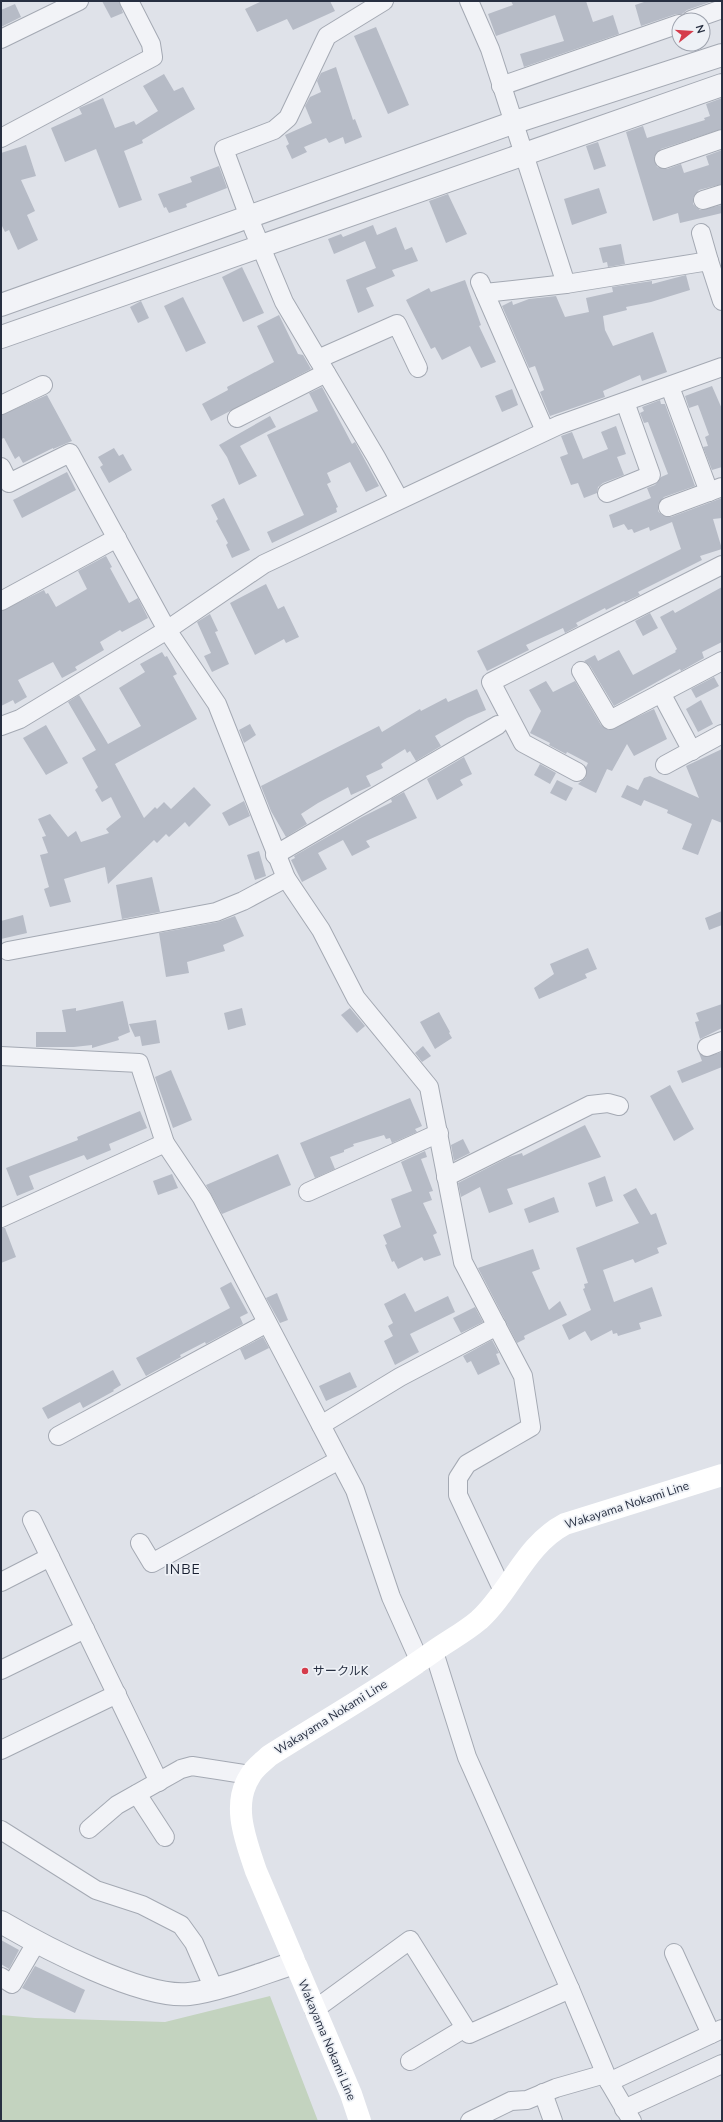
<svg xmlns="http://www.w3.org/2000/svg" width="723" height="2122" font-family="'Nunito Sans','Noto Sans JP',sans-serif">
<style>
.green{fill:#c3d3bf}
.building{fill:#b6bbc6}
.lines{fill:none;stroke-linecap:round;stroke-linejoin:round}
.minor-casing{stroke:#a4a9b3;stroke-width:20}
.tertiary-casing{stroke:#a4a9b3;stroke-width:24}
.minor{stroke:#f2f3f7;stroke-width:18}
.tertiary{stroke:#f2f3f7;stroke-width:22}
.secondary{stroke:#fff;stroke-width:22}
.poi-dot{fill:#d53c4b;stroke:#eef1f6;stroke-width:1.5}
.labels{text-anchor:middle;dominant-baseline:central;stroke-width:3.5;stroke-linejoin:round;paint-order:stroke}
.street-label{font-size:12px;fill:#272f41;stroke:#eef1f6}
.poi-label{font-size:12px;fill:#272f41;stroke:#eef1f6;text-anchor:start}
.quarter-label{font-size:14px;letter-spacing:1px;fill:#192032;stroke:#eef1f6}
</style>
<rect width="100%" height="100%" fill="#dfe2e9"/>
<polygon class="green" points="270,1996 318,2121 1,2121 1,2015 35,2018 165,2022"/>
<g class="building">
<polygon points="102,1 119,1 123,13 111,18"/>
<polygon points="262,1 330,1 335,11 293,30 287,19 257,32 245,9"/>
<polygon points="511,1 586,1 593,22 613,15 619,34 524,67 520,54 564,41 555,15 496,36 488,14 513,5"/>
<polygon points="647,1 713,1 687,10 682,14 676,14 641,26 635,5"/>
<polygon points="15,4 21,17 1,27 1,10"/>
<polygon points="376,27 409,105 388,114 354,36"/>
<polygon points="336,67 353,120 355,119 362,137 345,144 343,137 329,143 326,138 304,147 307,152 292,159 286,146 289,144 285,135 312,123 305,106 310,97 321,92 317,81 321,73"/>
<polygon points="164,74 174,91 183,87 195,109 142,140 143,143 124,151 142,200 119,208 96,149 65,162 51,128 82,114 79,108 103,98 115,128 134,121 136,125 158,111 143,86"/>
<polygon points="722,98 722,129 661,149 654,157 657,167 667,169 681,164 684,173 709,165 706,156 722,150 722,184 699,190 693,198 693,204 700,210 722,205 722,213 680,223 678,213 653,221 626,132 643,126 647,138 705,120 704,118 710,116 706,104"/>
<polygon points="598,142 606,166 594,170 586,146"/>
<polygon points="26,145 36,176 21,180 35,211 27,215 38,240 18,250 9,230 5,232 1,224 1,153"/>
<polygon points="219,166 227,188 186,204 187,207 169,213 166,207 164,208 158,194 192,182 190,177"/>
<polygon points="599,188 607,213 572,225 564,199"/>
<polygon points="448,194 467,234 446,243 429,201"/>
<polygon points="373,225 377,235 396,227 405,250 412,247 418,261 392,270 395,276 366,288 374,306 358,313 346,280 376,268 365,241 334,254 328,239 341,234 343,237"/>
<polygon points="621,244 625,264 608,267 607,262 603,263 599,248"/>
<polygon points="242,267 264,313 243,322 222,277"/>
<polygon points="686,275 690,290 651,302 626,307 627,310 603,316 605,330 613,346 653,332 667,372 642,381 640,375 603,391 605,397 550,416 540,392 544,390 535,366 529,368 502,306 512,301 513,305 529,299 556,296 565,317 589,312 586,298 613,292 612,287 652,281 652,284"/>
<polygon points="465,280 481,325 479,326 496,362 481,368 470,346 442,360 435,347 431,349 406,300 429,288 431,292"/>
<polygon points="183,297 206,343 186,352 164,306"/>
<polygon points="141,301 149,318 138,323 130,307"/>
<polygon points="279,315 298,354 303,355 311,369 211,421 202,404 228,390 227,387 274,362 257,326"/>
<polygon points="712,386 722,409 722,467 712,470 703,447 708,446 705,437 709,435 698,405 689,408 685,396"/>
<polygon points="322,387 352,444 355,442 379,486 366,492 350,462 327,473 331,482 327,484 338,507 336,508 337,512 272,543 267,532 304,515 267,435 318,411 309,393"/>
<polygon points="512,389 518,405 502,412 495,396"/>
<polygon points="47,395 72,441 53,449 53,448 23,463 19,456 15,459 4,438 1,439 1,415"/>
<polygon points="660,400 661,404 665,404 695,486 664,497 658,505 658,511 662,515 671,517 722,498 722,518 713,519 722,549 700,556 702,560 638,592 640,595 625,602 624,601 606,610 605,608 576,623 578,626 565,633 563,628 526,645 529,650 487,671 477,651 681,549 672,522 650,531 649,527 634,533 632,529 628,530 624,524 613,528 609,515 651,498 647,488 655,485 661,477 668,474 648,422 644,423 640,413 644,411 642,407"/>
<polygon points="270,416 276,427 240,446 257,476 239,485 227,457 219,445"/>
<polygon points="616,426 626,454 617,457 624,475 603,483 598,487 597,493 584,498 578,483 571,485 560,457 568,454 561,436 572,432 583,459 608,449 601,432"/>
<polygon points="114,448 119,456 123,454 132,470 109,483 100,467 103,465 98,457"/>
<polygon points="67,472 76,490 22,518 13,500"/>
<polygon points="224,498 250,550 232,558 226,545 228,543 216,521 218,519 211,505"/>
<polygon points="106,556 112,567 110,568 129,603 138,598 148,618 122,632 120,630 100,642 104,650 75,667 77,670 62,678 53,662 18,680 27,697 15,704 13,700 1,706 1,611 44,590 46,594 48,593 56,607 87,589 78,571"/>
<polygon points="266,584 278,609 284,606 299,637 286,643 284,639 255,655 230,603"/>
<polygon points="722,587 722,642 702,652 704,658 681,671 680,669 614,706 590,666 584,661 595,655 598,661 619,650 633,675 676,652 675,651 677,649 660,617 673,610 675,613"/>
<polygon points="650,613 658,628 643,636 635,621"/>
<polygon points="210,614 218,631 215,632 229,664 212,672 204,656 211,653 197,622"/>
<polygon points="162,652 165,657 167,656 177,674 173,676 197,719 115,764 144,818 155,807 157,809 164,802 171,809 194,787 211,805 189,827 185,822 169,837 166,834 157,843 154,840 108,884 105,867 64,879 71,902 50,907 44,889 49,887 40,855 48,853 42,837 46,836 38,819 50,814 68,837 76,831 81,842 109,833 106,829 121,817 111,797 102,802 95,790 98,787 82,758 96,750 68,702 79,695 108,744 141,726 119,688 145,672 140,664"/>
<polygon points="714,677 719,686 696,698 691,689"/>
<polygon points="546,681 553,692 575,681 601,725 609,730 654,709 667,739 634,756 627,744 612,771 607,769 596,793 578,784 586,777 586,767 588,763 567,752 566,754 549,745 550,743 530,733 541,711 529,690"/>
<polygon points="477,689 486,710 467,718 435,736 441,746 416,761 410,751 407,753 405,749 381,764 383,768 366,776 371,786 351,795 348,787 318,803 301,814 307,824 286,837 271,811 261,786 379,726 382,732 420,709 421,711 446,698 448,702"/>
<polygon points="701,700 713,724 698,732 686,709"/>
<polygon points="250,724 256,735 244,743 239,730"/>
<polygon points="46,725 68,763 46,775 23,738"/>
<polygon points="722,749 722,823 712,819 698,855 682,849 692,824 667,813 668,810 644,800 641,806 621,797 627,785 638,790 644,778 650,776 699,798 686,766"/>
<polygon points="464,757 472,774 460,780 463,785 437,800 427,779"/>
<polygon points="540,764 556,773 550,784 534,775"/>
<polygon points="557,780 573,788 566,801 550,793"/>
<polygon points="404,792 417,818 366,841 370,847 352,856 343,840 318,853 327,869 302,882 291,860 295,858 294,856 362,817 392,802 391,799"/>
<polygon points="244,801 250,816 229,826 222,813"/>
<polygon points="259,851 266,876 255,880 247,855"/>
<polygon points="152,877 160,912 122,919 116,885"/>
<polygon points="722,911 722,925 709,930 705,918"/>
<polygon points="23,915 27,933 1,939 1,921"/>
<polygon points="235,916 244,936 223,945 225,951 187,962 189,973 166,977 159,933 218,922"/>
<polygon points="588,948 597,969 585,974 587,978 539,999 534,988 554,974 550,964"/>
<polygon points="123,1001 130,1032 118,1037 119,1040 92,1048 92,1045 74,1047 36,1047 36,1032 66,1032 62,1010 76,1008 76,1011"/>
<polygon points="722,1004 722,1028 700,1039 695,1022 699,1021 696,1013"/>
<polygon points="242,1008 246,1025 228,1030 224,1013"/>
<polygon points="350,1008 365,1026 357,1033 341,1015"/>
<polygon points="439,1012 450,1032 449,1033 452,1038 435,1049 420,1022"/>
<polygon points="156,1020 160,1043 142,1046 140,1036 135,1037 129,1024"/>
<polygon points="423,1046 431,1056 422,1062 415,1053"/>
<polygon points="722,1052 722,1067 682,1083 677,1071 702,1061 699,1053 706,1057"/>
<polygon points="171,1070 192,1120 173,1128 155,1077"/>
<polygon points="670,1085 694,1129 674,1141 650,1096"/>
<polygon points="410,1098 422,1126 415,1129 417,1132 392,1143 390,1138 386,1139 384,1135 353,1144 354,1146 344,1150 344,1152 330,1157 335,1169 315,1178 300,1143"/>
<polygon points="140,1111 147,1128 109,1144 111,1150 87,1160 84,1155 29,1176 34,1189 17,1196 6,1168 78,1140 77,1137"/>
<polygon points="585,1125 601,1157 507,1189 513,1204 489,1213 480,1187 461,1197 458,1183 509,1157 522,1153 523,1156"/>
<polygon points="463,1139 470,1153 454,1161 451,1145"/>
<polygon points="425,1151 427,1157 421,1159 433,1191 429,1192 432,1200 423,1203 437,1233 433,1235 441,1255 424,1261 422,1257 398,1269 394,1261 392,1262 385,1245 387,1244 383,1235 401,1227 391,1199 412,1191 401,1162"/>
<polygon points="278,1154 291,1185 222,1214 206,1185"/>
<polygon points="172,1174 178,1188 158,1195 153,1181"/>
<polygon points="605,1176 613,1201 596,1207 588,1183"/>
<polygon points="636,1188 651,1215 656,1213 667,1244 657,1248 659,1253 635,1263 633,1259 603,1270 614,1302 652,1287 662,1316 639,1323 641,1329 618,1336 617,1333 613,1334 612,1330 591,1341 585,1331 569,1340 562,1325 591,1310 583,1289 585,1288 584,1284 588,1283 576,1248 639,1223 623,1195"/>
<polygon points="554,1197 559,1212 529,1223 524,1209"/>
<polygon points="1,1228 5,1228 16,1257 1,1263"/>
<polygon points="533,1249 540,1269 532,1272 549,1310 560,1301 567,1315 524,1336 525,1339 517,1343 478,1268"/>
<polygon points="231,1282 248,1313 240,1317 243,1324 206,1344 205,1342 180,1355 181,1357 146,1376 136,1358 230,1308 220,1288"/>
<polygon points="277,1293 288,1320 280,1323 266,1298"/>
<polygon points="405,1293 415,1312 448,1296 455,1312 410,1334 419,1352 395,1365 384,1341 393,1336 388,1326 393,1323 384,1304"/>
<polygon points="475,1307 483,1322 461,1333 453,1318"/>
<polygon points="263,1337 269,1348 245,1360 240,1349"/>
<polygon points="492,1340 499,1353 496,1354 500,1364 478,1375 471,1361 467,1363 463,1356"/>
<polygon points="113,1370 121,1385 113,1390 114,1391 83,1408 80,1402 48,1419 42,1408"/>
<polygon points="350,1372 357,1387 326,1401 319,1386"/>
<polygon points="1,1940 19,1950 9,1969 1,1964"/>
<polygon points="35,1966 85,1990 75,2013 22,1988"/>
</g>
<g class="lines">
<g class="minor-casing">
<g id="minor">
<polyline points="384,1 327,36 288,118 274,130 224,149 253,228 284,302 376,457 399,499"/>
<polyline points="469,1 490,49 566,284"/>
<polyline points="691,20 722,9"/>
<polyline points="1,39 79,1"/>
<polyline points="501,86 679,24"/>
<polyline points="1,138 153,57 151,44 129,1"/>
<polyline points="664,159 722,139"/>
<polyline points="703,200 722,194"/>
<polyline points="701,233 709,261"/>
<polyline points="480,282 545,431"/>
<polyline points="485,293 566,284 709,261 722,301"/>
<polyline points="318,359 397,324 418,368"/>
<polyline points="670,387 709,492"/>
<polyline points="1,405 43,385"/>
<polyline points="237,418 326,373"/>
<polyline points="1,467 9,483 70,453 167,630 217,704 286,878 321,930 356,998 429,1087 463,1262 523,1376 531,1427 467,1464 458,1478 458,1495 503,1591"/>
<polyline points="607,493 651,475 625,402"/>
<polyline points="668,507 722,487"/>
<polyline points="1,601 117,538"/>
<polyline points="581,671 610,720 722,661"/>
<polyline points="661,693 692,751"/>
<polyline points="1,726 20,719 167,630 264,564 559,425 722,367"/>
<polyline points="665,765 722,734"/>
<polyline points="577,772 523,743 491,682 722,565"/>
<polyline points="275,855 498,725"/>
<polyline points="8,951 216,912 243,901 286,878"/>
<polyline points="707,1047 722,1041"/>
<polyline points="1,1056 139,1063 165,1143 202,1198 355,1490 391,1597 420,1662"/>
<polyline points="446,1177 590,1105 608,1103 619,1106"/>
<polyline points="308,1192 439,1133"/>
<polyline points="1,1218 165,1143"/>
<polyline points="321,1425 400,1377 497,1326"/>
<polyline points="58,1436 267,1323"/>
<polyline points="32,1520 159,1782"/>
<polyline points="140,1543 152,1563 339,1460"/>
<polyline points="1,1582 50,1557"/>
<polyline points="434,1652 467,1757 570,1989 609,2082 632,2121"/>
<polyline points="1,1670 85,1629"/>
<polyline points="1,1750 117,1694"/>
<polyline points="137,1794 165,1837"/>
<polyline points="89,1829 117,1805 181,1769 192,1766 250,1775"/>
<polyline points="1,1830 96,1890 142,1905 181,1925 194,1943 214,1989"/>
<polyline points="674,1953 711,2034"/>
<polyline points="1,1977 12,1984 36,1943"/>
<polyline points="314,2010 410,1940 469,2034 570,1989"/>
<polyline points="410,2061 465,2028"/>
<polyline points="609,2082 722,2029"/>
<polyline points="543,2093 553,2121"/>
<polyline points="624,2109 722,2064"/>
<polyline points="470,2121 511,2101 527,2100 556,2088 605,2074"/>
</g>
</g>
<g class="tertiary-casing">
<g id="tertiary">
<polyline points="1,305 512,123 722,55"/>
<polyline points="1,337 722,85"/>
<path d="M1 1922C42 1946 142 1999 189 1994 219 1991 263 1973 294 1963"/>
</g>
</g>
<use href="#minor" class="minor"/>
<use href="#tertiary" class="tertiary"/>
<path class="secondary" d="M360 2121 351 2094 256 1871C246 1841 231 1805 250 1776 254 1768 263 1762 269 1756 324 1721 381 1689 434 1651 448 1641 465 1632 479 1620 511 1591 525 1545 565 1524L722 1475"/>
</g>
<circle class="poi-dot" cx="305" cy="1671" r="4"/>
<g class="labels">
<g class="street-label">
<text transform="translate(627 1505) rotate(-18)">Wakayama Nokami Line</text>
<text transform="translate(331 1717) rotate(-32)">Wakayama Nokami Line</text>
<text transform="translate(327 2040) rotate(67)">Wakayama Nokami Line</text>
</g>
<g class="poi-label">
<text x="313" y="1671">サークルK</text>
</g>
<g class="quarter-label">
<text x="183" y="1569">INBE</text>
</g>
</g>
<rect width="723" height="2122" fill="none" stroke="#272f41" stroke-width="4"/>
<g transform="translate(691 32) rotate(73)"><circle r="19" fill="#eef1f6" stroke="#9ea3ae"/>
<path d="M0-3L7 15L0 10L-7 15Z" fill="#d53c4b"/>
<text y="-6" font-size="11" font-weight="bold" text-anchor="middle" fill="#272f41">N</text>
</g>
</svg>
